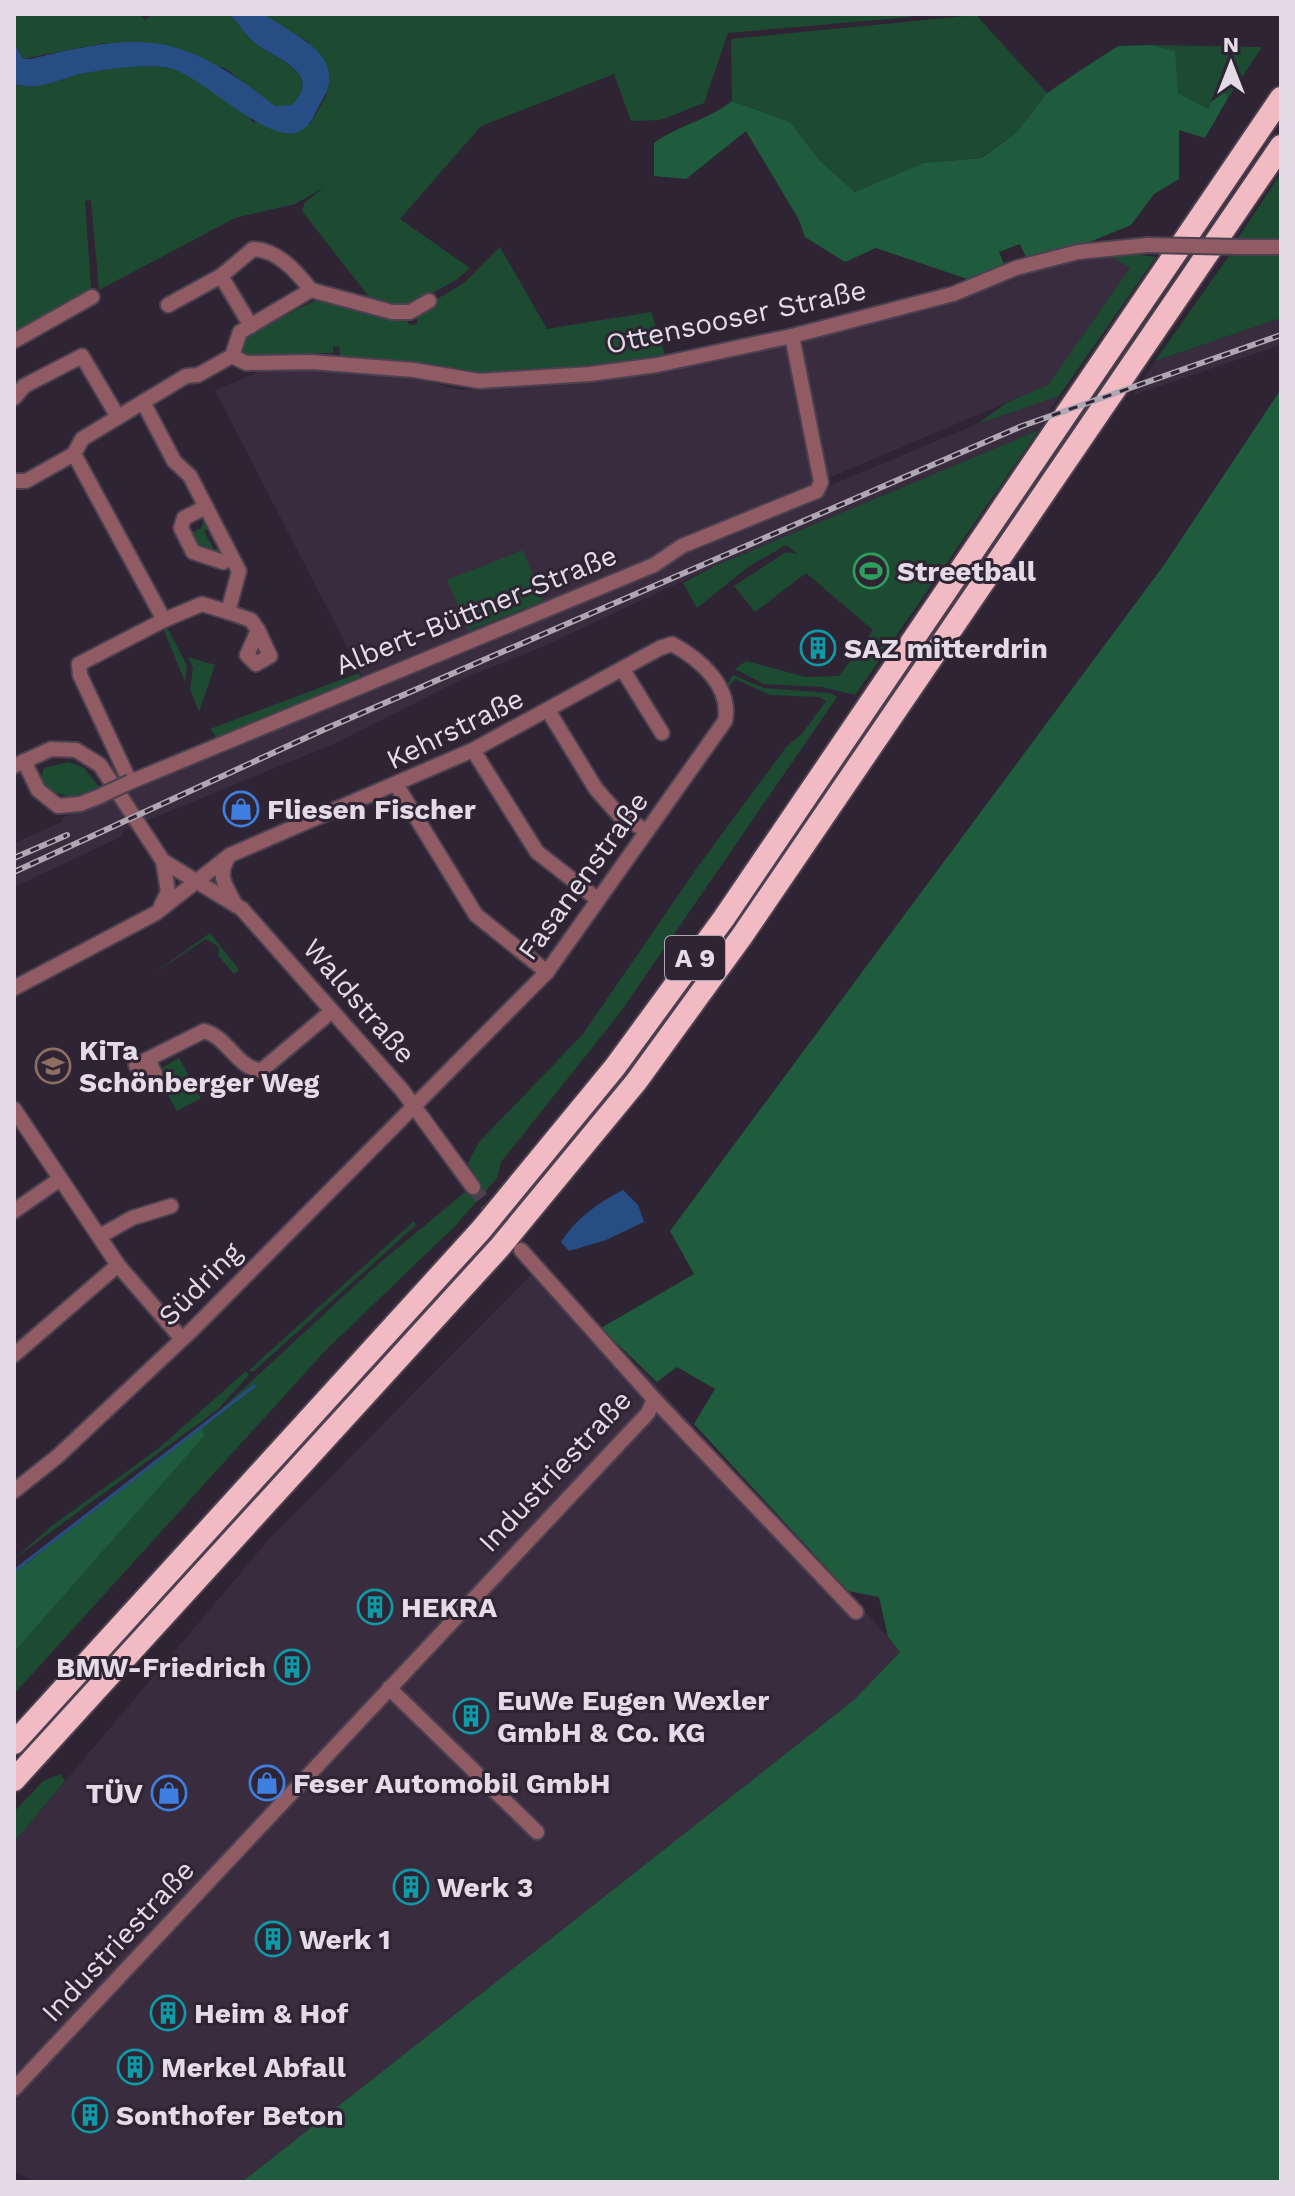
<svg xmlns="http://www.w3.org/2000/svg" width="1295" height="2196" font-family="'Work Sans',sans-serif">
<style>
.built{fill:#3a2c3f}
.green{fill:#1c4b32}
.forest{fill:#1f5b3d}
.water{fill:#264e84}
.lines{fill:none;stroke-linecap:round;stroke-linejoin:round}
.stream{stroke:#264e84;stroke-width:3}
.minor-tunnel{stroke:#4a404e;stroke-width:14;stroke-dasharray:14 7;stroke-linecap:butt}
.minor-casing{stroke:#4c4150;stroke-width:18}
.highway-casing{stroke:#4c4150;stroke-width:26}
.minor{stroke:#915b64;stroke-width:14}
.highway{stroke:#f2bbc3;stroke-width:22}
.rail-casing{stroke:#afa7b2;stroke-width:6}
.rail{stroke:#2f2433;stroke-width:3;stroke-dasharray:9;stroke-linecap:butt}
.minor-bridge-casing{stroke:#4c4150;stroke-width:18;stroke-linecap:butt}
.minor-bridge{stroke:#915b64;stroke-width:14}
.labels{text-anchor:middle;dominant-baseline:central;stroke-width:6;stroke-linejoin:round;paint-order:stroke}
.shield{fill:#2f2433;stroke:#ada5b0;stroke-width:2}
.shield-label{font-size:26px;font-weight:bold;fill:#e3dce6}
.street-label{font-size:28px;fill:#e3dce6;stroke:#2f2433}
.poi-label{font-size:28px;font-weight:bold;fill:#e3dce6;stroke:#2f2433;text-anchor:start}
</style>
<rect width="100%" height="100%" fill="#2f2433"/>
<g class="built">
<polygon points="1115,250 1131,267 1048,385 824,480 800,351 807,337 957,300 1010,275"/>
<polygon points="1281,318 1281,345 1133,395 1155,361"/>
<polygon points="793,342 818,484 677,539 659,558 363,678 215,390 259,372 312,370 414,377 460,390 614,380"/>
<polygon points="1059,396 1039,430 715,566 542,647 467,677 338,742 122,831 123,836 14,887 14,843 62,822 62,818 601,594 699,543 792,507 826,491 829,486 977,424"/>
<polygon points="532,1274 649,1377 804,1552 875,1622 900,1652 854,1700 242,2182 37,2182 14,2171 14,1842 270,1538"/>
</g>
<g class="green">
<path d="M14 14H140L145 20 152 14H229C239 23 245 35 255 43 273 58 325 73 292 106L275 107 225 68 104 43 23 59 14 43Z"/>
<path d="M261 14H911V17L728 33 704 103 660 120 631 121 614 74 481 126 400 219 470 268 456 280 404 308 373 302 302 211 305 202 325 187 295 204 235 218 99 290 91 200 85 201 91 288 87 297 14 338V84C38 90 50 83 73 76 99 69 138 64 165 67 188 70 237 104 253 122L310 124 327 95 309 42Z"/>
<polygon points="976,15 1047,93 1016,133 980,158 923,163 855,192 820,161 790,122 732,101 731,39"/>
<polygon points="1150,45 1262,47 1228,98 1219,86 1208,109 1178,93"/>
<polygon points="1281,173 1281,241 1238,238"/>
<polygon points="500,247 547,329 651,312 665,355 552,371 471,375 340,357 339,347 333,347 333,353 307,353 307,357 240,355 241,338 320,298 403,317 410,325 417,324 417,313 422,308 464,283"/>
<polygon points="1132,250 1133,254 1156,257 1059,396 977,424 1008,402 1048,385 1130,268 1110,255"/>
<polygon points="1281,254 1281,318 1155,361 1229,256"/>
<polygon points="1039,430 855,695 822,687 764,684 735,669 746,661 806,677 839,676 873,630 806,573 755,612 734,586 786,552 798,554 786,545 748,567 697,608 683,583 715,566"/>
<polygon points="205,517 211,527 204,531 214,550 221,547 220,554 197,548 190,534 201,528"/>
<polygon points="523,550 543,601 468,631 447,580"/>
<polygon points="167,627 187,666 185,682 163,628"/>
<polygon points="188,657 215,665 199,712 190,689 193,668"/>
<polygon points="359,673 362,679 217,738 210,729"/>
<polygon points="733,675 764,688 830,693 837,697 619,1014 501,1162 497,1178 456,1225 324,1352 14,1694 14,1652 203,1436 202,1427 376,1266 476,1183 468,1163 479,1142 583,1034 699,865 787,746 802,734 826,701 820,697 770,695 735,679 728,688 726,686"/>
<polygon points="69,762 84,768 100,788 71,797 47,790 41,778 44,768"/>
<polygon points="210,933 239,970 234,974 218,955 219,947 206,939 150,976"/>
<polygon points="179,1058 201,1098 177,1111 163,1086 168,1083 160,1069"/>
<polygon points="414,1221 416,1225 253,1372 249,1370"/>
<polygon points="246,1371 249,1375 217,1410 14,1559 53,1525 159,1448"/>
<polygon points="61,1774 65,1781 14,1842 14,1812 43,1781"/>
</g>
<g class="forest">
<path d="M1150 45 1175 51 1178 93 1208 109 1219 85 1228 98 1205 138 1179 130V179L1154 194 1131 225 1063 253 1028 262 1020 244 999 252 1006 269 976 282 876 248 845 262 805 237 799 220 746 131 686 179 654 176V143C679 125 708 120 732 101L790 122 820 161 855 192 923 163 981 158 1016 133 1047 93 1084 68 1118 46Z"/>
<polygon points="1281,389 1281,2182 242,2182 854,1700 900,1652 888,1637 879,1597 848,1591 694,1424 715,1389 677,1367 657,1382 601,1328 694,1274 670,1231 1164,565"/>
<polygon points="202,1427 204,1436 14,1652 14,1573"/>
</g>
<g class="water">
<path d="M229 14C239 14 251 12 260 14 269 16 279 24 287 29 317 47 344 67 320 104 313 116 312 126 298 132 267 144 205 78 170 68 149 63 94 70 73 76 50 83 38 90 14 84V43L23 59H31C145 31 181 32 275 106L292 105C325 72 273 58 255 43 245 35 239 23 229 14Z"/>
<path d="M623 1190 638 1205 644 1222 606 1240 569 1251 561 1242C576 1218 598 1203 623 1190Z"/>
</g>
<g class="lines">
<polyline class="stream" points="14,1571 254,1386"/>
<polyline class="minor-tunnel" points="473,1187 514,1240"/>
<g class="minor-casing">
<g id="minor">
<polyline points="1240,247 1281,247"/>
<polyline points="221,276 251,326"/>
<path d="M168 305 221 276 253 249C278 250 297 272 311 290"/>
<polyline points="14,341 92,297"/>
<polyline points="232,356 246,363 311,362 414,370 479,381 590,374 657,365 792,336 953,294 1016,268 1078,252 1148,245"/>
<polyline points="232,356 240,332 311,290 392,312 410,312 429,301"/>
<polyline points="14,398 24,386 82,356 118,417"/>
<polyline points="143,402 174,461 190,476 239,571 228,612 251,620 258,630 247,655 256,664 270,656 258,630"/>
<polyline points="74,454 164,620 79,664 80,675 130,782 654,565 682,546 817,491 821,482 792,336"/>
<polyline points="14,481 26,481 74,454 82,439 186,376 198,375 232,356"/>
<polyline points="206,507 184,518 181,528 193,552 223,562 232,558"/>
<polyline points="164,620 202,604 228,612"/>
<polyline points="623,670 662,733"/>
<polyline points="549,712 596,789 619,815 647,831"/>
<polyline points="473,750 537,852 597,899"/>
<polyline points="24,761 38,790 58,806 80,804 98,797"/>
<polyline points="14,766 51,749 76,750 100,765 163,861 242,909 402,1090 473,1187"/>
<polyline points="397,786 476,915 547,972"/>
<path d="M229 856C217 875 224 883 234 902"/>
<polyline points="161,906 168,892 163,861"/>
<path d="M14 988 156 913 230 855 473 750 660 648 672 644C700 659 732 687 725 721L547 972 192 1330 58 1456 14 1491"/>
<path d="M148 1059 155 1074 144 1081 136 1065 204 1031C228 1037 238 1070 262 1070L332 1011"/>
<polyline points="14,1109 118,1265 182,1339"/>
<polyline points="14,1211 60,1179"/>
<polyline points="100,1236 132,1218 171,1206"/>
<polyline points="521,1250 654,1399 856,1612"/>
<polyline points="14,1355 118,1265"/>
<polyline points="389,1688 537,1832"/>
<polyline points="14,2089 648,1413 654,1399"/>
</g>
</g>
<g class="highway-casing">
<g id="highway">
<polyline points="14,1743 481,1230 615,1067 724,918 1281,98"/>
<polyline points="14,1780 499,1248 636,1082 742,936 1281,146"/>
</g>
</g>
<use href="#minor" class="minor"/>
<use href="#highway" class="highway"/>
<g class="rail-casing">
<g id="rail">
<polyline points="14,858 67,835"/>
<polyline points="14,872 325,729 1022,426 1281,335"/>
</g>
</g>
<use href="#rail" class="rail"/>
<g class="minor-bridge-casing">
<g id="minor-bridge">
<polyline points="1148,245 1240,247"/>
<polyline points="98,797 130,782"/>
</g>
</g>
<use href="#minor-bridge" class="minor-bridge"/>
</g>
<defs>
<g id="stadium-ring" transform="scale(1.8)"><circle r="9.5" fill="#2f2433" stroke="#2e9e5b" stroke-width="1.5"/><path d="M0-5a6.5 5 0 1 0 0 10a6.5 5 0 1 0 0-10ZM-3.5-1.8h7v3.6h-7Z" fill="#2e9e5b"/></g>
<g id="building-ring" transform="scale(1.8)"><circle r="9.5" fill="#2f2433" stroke="#0f9aa8" stroke-width="1.5"/><path d="M-4-6H4V6H1V3H-1V6H-4ZM-2.5-4.3h1.7v1.8h-1.7ZM.8-4.3h1.7v1.8H.8ZM-2.5-1h1.7V.8h-1.7ZM.8-1h1.7V.8H.8Z" fill="#0f9aa8"/></g>
<g id="shop-ring" transform="scale(1.8)"><circle r="9.5" fill="#2f2433" stroke="#3f7fe0" stroke-width="1.5"/><path d="M-5-2.5h2.3a2.7 3.5 0 0 1 5.4 0H5L5.5 6h-11ZM-1.5-2.5h3a1.5 2.3 0 0 0-3 0Z" fill="#3f7fe0"/></g>
<g id="school-ring" transform="scale(1.8)"><circle r="9.5" fill="#2f2433" stroke="#8d6e63" stroke-width="1.5"/><path d="M0-5L7-2L0 1L-7-2ZM-4 1L0 2.5L4 1V4Q0 6-4 4Z" fill="#8d6e63"/></g>
</defs>
<g fill-rule="evenodd">
<use href="#stadium-ring" x="871" y="571"/>
<use href="#building-ring" x="818" y="648"/>
<use href="#shop-ring" x="241" y="809"/>
<use href="#school-ring" x="53" y="1066"/>
<use href="#building-ring" x="375" y="1607"/>
<use href="#building-ring" x="292" y="1667"/>
<use href="#building-ring" x="471" y="1716"/>
<use href="#shop-ring" x="267" y="1783"/>
<use href="#shop-ring" x="169" y="1793"/>
<use href="#building-ring" x="411" y="1887"/>
<use href="#building-ring" x="273" y="1939"/>
<use href="#building-ring" x="168" y="2013"/>
<use href="#building-ring" x="135" y="2067"/>
<use href="#building-ring" x="90" y="2115"/>
</g>
<g class="labels">
<rect class="shield" x="665" y="936" width="60" height="44" rx="6"/>
<g class="shield-label">
<text x="695" y="958">A 9</text>
</g>
<g class="street-label">
<text transform="translate(736 317) rotate(-12)">Ottensooser Straße</text>
<text transform="translate(476 610) rotate(-22)">Albert-Büttner-Straße</text>
<text transform="translate(455 729) rotate(-26)">Kehrstraße</text>
<text transform="translate(583 876) rotate(-54)">Fasanenstraße</text>
<text transform="translate(359 1001) rotate(49)">Waldstraße</text>
<text transform="translate(200 1284) rotate(-45)">Südring</text>
<text transform="translate(555 1471) rotate(-47)">Industriestraße</text>
<text transform="translate(118 1941) rotate(-47)">Industriestraße</text>
</g>
<g class="poi-label">
<text x="897" y="571">Streetball</text>
<text x="844" y="648">SAZ mitterdrin</text>
<text x="267" y="809">Fliesen Fischer</text>
<text x="79" y="1050">KiTa<tspan x="79" dy="32">Schönberger Weg</tspan></text>
<text x="401" y="1607">HEKRA</text>
<text x="266" y="1667" text-anchor="end">BMW-Friedrich</text>
<text x="497" y="1700">EuWe Eugen Wexler<tspan x="497" dy="32">GmbH &amp; Co. KG</tspan></text>
<text x="293" y="1783">Feser Automobil GmbH</text>
<text x="143" y="1793" text-anchor="end">TÜV</text>
<text x="437" y="1887">Werk 3</text>
<text x="299" y="1939">Werk 1</text>
<text x="194" y="2013">Heim &amp; Hof</text>
<text x="161" y="2067">Merkel Abfall</text>
<text x="116" y="2115">Sonthofer Beton</text>
</g>
</g>
<rect width="1295" height="2196" fill="none" stroke="#e3dce6" stroke-width="32"/>
<g transform="translate(1231 64)" stroke="#2f2433" stroke-width="6" paint-order="stroke">
<path d="M0-6L14 30L0 20L-14 30Z" fill="#e3dce6"/>
<text y="-12" font-size="22" font-weight="bold" text-anchor="middle" fill="#e3dce6">N</text>
</g>
</svg>
